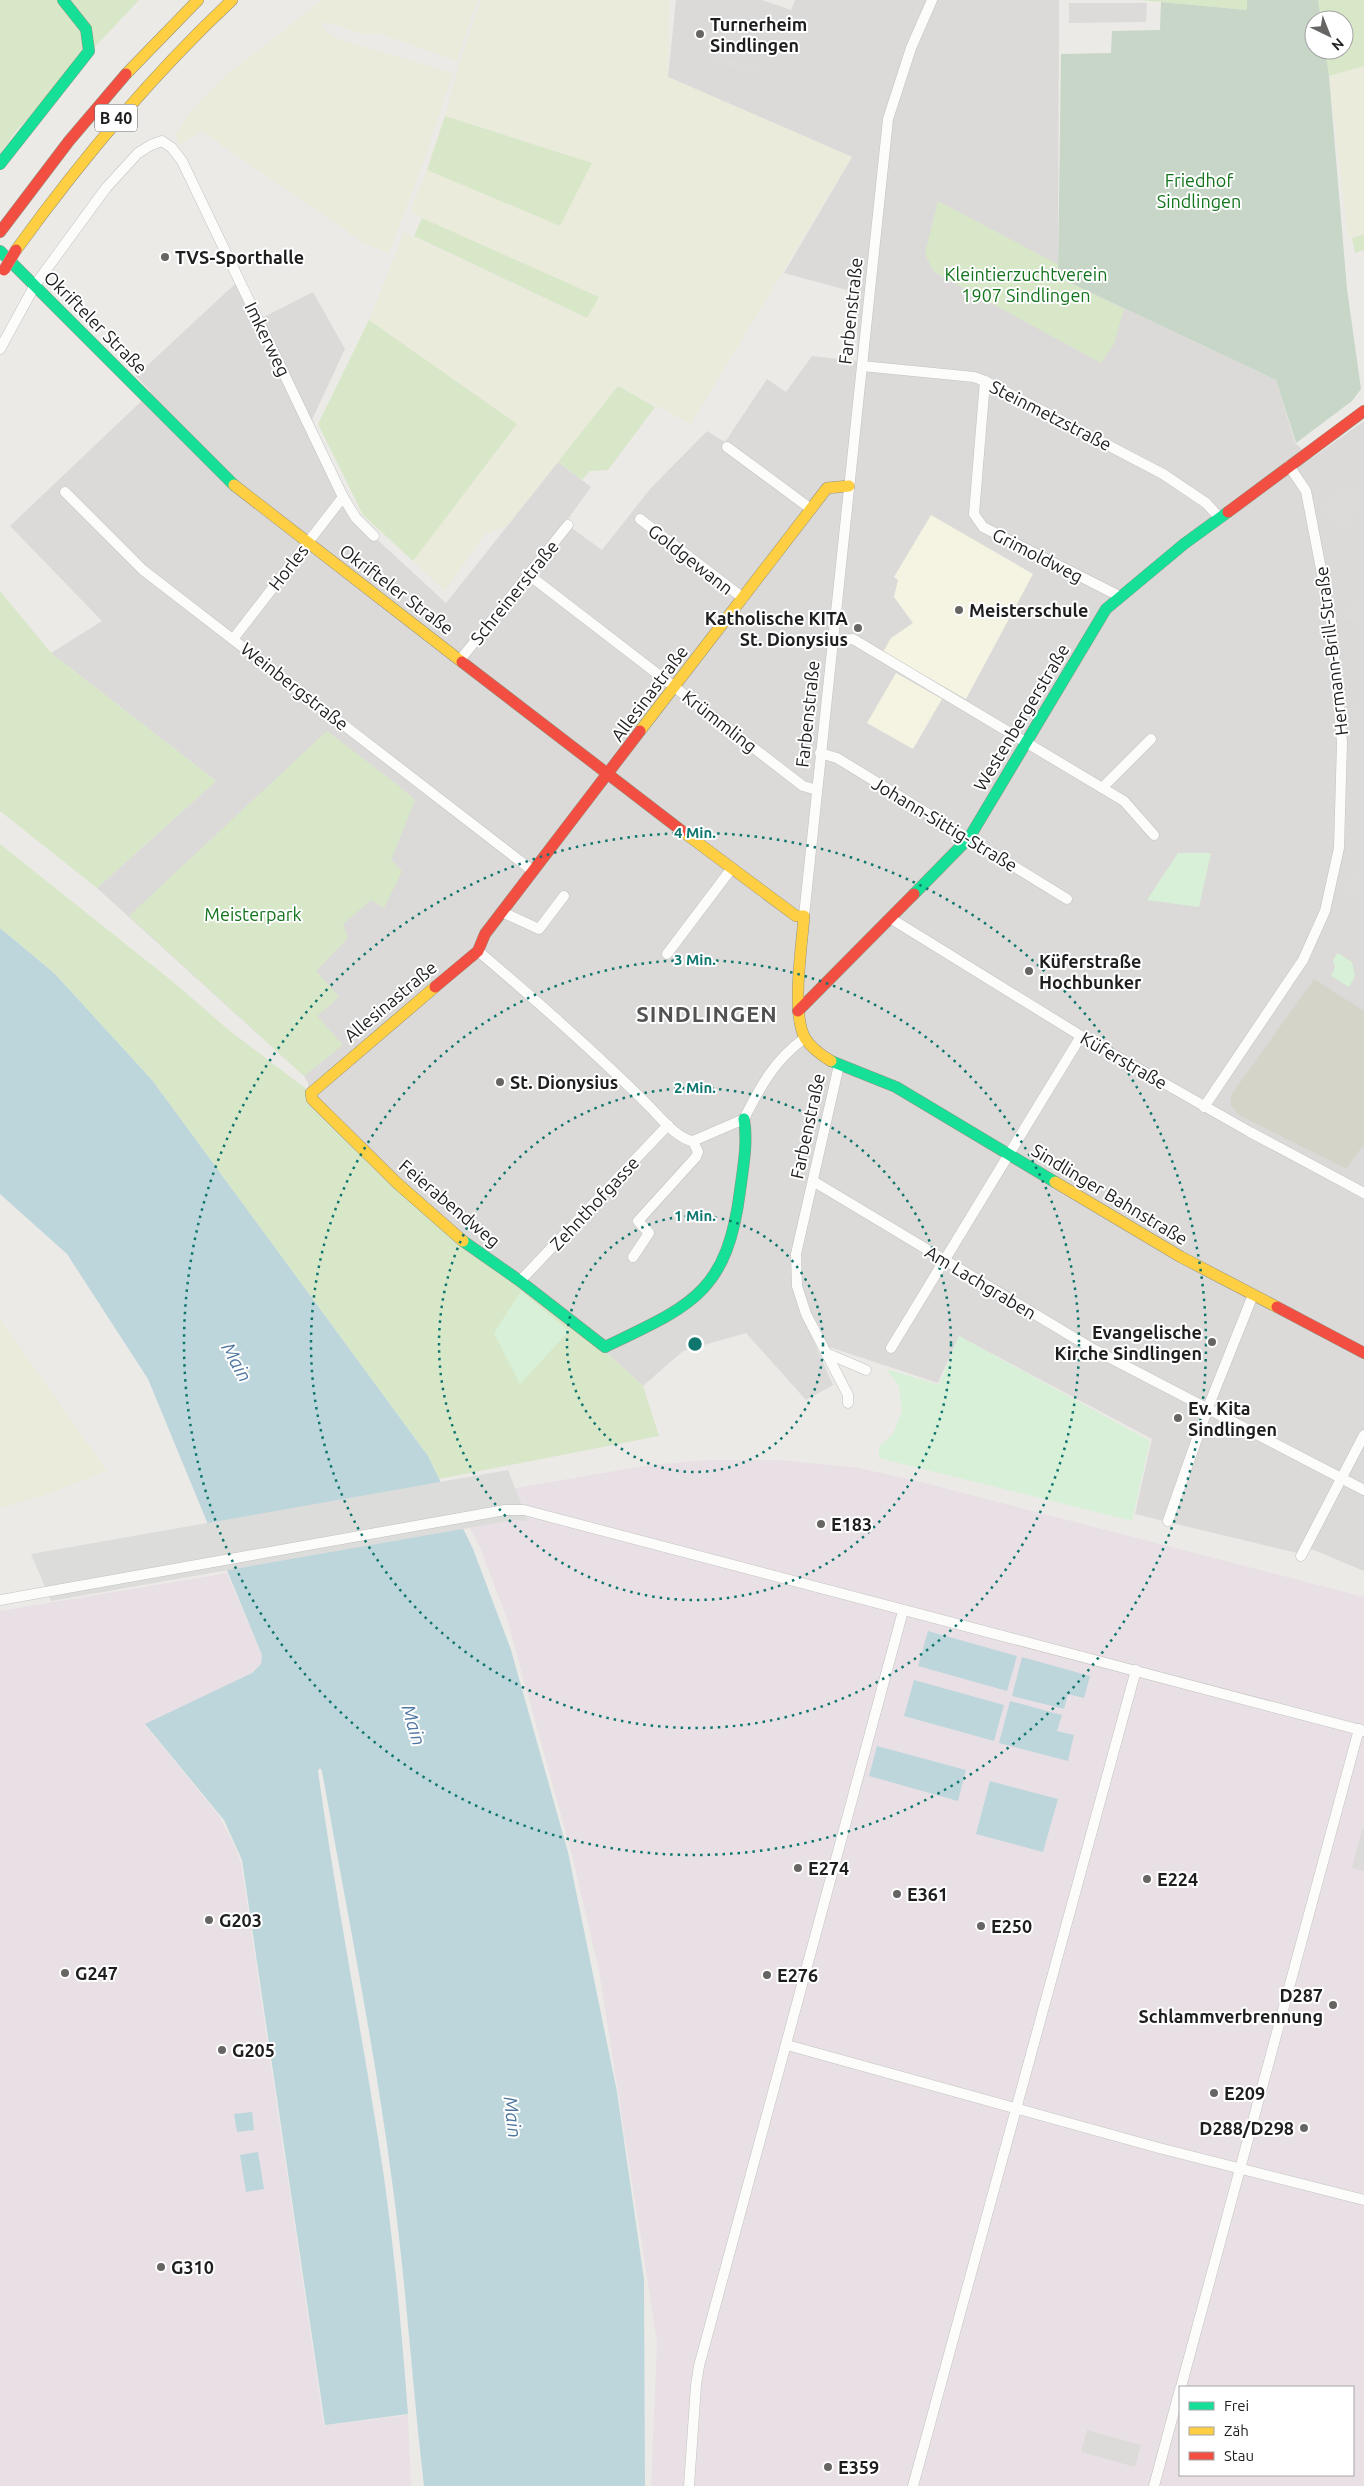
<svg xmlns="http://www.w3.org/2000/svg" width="1364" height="2486" font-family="Ubuntu,sans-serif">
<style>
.residential{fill:#dbdad8}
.industrial{fill:#e9e0e5;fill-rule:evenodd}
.education{fill:#f5f4e3}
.construction{fill:#d5d4c9}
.farmland{fill:#eaebdb}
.grass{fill:#d8e7c8}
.cemetery{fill:#c7d6c7}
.park{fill:#d7f0d7}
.parking{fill:#dcdbda}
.water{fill:#bdd6dc}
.pier{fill:#dcdcda}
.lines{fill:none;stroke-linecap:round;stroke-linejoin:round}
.street-casing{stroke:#c3c2c1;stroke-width:11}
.fast-casing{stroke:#939481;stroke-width:12}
.slow-casing{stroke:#939481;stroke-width:12}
.jam-casing{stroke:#939481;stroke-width:12}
.street{stroke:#fcfcfb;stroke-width:10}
.fast{stroke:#16e098;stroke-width:11}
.slow{stroke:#ffcf43;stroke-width:11}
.jam{stroke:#f24e42;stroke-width:11}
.jam-bridge-casing{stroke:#bfa0a9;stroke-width:12;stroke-linecap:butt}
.jam-bridge{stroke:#f24e42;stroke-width:11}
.ring{fill:none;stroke:#0f766e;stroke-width:2.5;stroke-dasharray:2.5 5}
.poi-dot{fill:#666564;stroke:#fff;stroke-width:2}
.labels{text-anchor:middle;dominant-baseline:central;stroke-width:4;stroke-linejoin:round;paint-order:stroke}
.shield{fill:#fff;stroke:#626262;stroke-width:1}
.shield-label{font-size:16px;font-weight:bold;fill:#1e1e1e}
.poi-label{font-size:18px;font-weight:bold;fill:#1e1e1e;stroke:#fff;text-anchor:start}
.park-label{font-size:18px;fill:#14741d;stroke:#fff}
.street-label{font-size:18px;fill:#1e1e1e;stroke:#fff}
.water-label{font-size:19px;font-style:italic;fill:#4f769f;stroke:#fff}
.district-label{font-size:22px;font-weight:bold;letter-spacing:1px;fill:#515151;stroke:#fff}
.centre{fill:#0f766e;stroke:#fff;stroke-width:2.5}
.ring-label{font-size:15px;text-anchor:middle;font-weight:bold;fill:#0f766e;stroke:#fff;stroke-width:4;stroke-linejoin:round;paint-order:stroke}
</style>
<rect width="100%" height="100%" fill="#eceae7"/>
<polygon class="residential" points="676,0 762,0 791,10 795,0 1059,0 1058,277 1276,380 1295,443 1312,458 1364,421 1364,1571 1302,1545 1297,1553 1135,1514 1152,1439 959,1336 938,1383 814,1342 833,1385 806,1400 746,1333 683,1351 643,1386 580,1329 521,1285 309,1100 308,1083 304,1076 97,888 216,781 51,653 102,621 10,526 151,392 136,376 237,282 256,321 313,292 345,349 311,422 349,499 368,531 446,603 558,462 591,487 565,523 602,550 650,489 707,431 725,442 767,379 786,392 812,356 857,361 858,293 784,273 852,157 668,77"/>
<g class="industrial">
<path d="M706 1460H780L859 1468 921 1482 1364 1597V2486H651L657 2342 599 1971 571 1851 506 1616 479 1545 444 1482 503 1490 650 1465ZM1180 2387H1353V2475H1180Z"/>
<polygon points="227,1573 262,1655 261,1664 252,1673 145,1725 217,1813 230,1836 241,1862 324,2425 408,2415 411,2486 0,2486 0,1611"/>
</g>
<g class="education">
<polygon points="931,515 1033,574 966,699 883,652 891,638 913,623 894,597 898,580 894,577"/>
<polygon points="896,673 942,699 913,749 867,723"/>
</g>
<polygon class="construction" points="1314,979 1364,1011 1364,1144 1346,1169 1239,1115 1231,1106 1231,1095"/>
<g class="farmland">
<polygon points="322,0 477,0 457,61 381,34 363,34 327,22 321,26 335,38 453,73 423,164 389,253 364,243 201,131 179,145 176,135 187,116 224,77"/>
<polygon points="481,0 669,0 668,77 852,157 691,424 618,386 508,525 484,535 445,591 413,561 517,424 369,320 404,232 586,318 410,211 427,170 560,226 592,163 445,116 460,61"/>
<polygon points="1364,66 1364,233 1348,238 1329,76"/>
<polygon points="0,1319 107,1471 42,1496 0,1508"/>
</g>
<g class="grass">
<polygon points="0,0 139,0 16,131 0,154"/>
<polygon points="1139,0 1247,0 1247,10"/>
<polygon points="1318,0 1364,0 1364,66 1329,76 1325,50 1344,50 1344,20 1321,20"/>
<polygon points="445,116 592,163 560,226 427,170"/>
<polygon points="938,201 1059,265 1058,277 1124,309 1114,344 1101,363 934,272 925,254"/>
<polygon points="422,218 599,297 587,318 414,236"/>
<polygon points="1364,234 1364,250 1355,253 1352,238"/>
<polygon points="369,320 517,424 413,561 363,515 318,424"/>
<polygon points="618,386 655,407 608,470 590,471 582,480 558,462"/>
<polygon points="0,591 51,653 216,781 97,888 0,811"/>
<polygon points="327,731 399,786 415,800 391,860 402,871 384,908 371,900 343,924 348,938 316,971 339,997 317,1016 343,1045 304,1076 129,916"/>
<polygon points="0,844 172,981 230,1031 309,1091 348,1141 580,1329 643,1386 659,1436 439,1479 428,1456 152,1080 54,973 0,928"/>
</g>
<polygon class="cemetery" points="1247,0 1318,0 1321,20 1314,20 1314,50 1325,50 1329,76 1347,289 1361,389 1352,401 1296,443 1276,380 1058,277 1061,54 1111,53 1112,31 1160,30 1161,2 1247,10"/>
<g class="park">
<polygon points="1178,853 1211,853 1199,907 1147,900"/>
<polygon points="1338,953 1352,962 1355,976 1349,987 1331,976 1335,967 1333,960"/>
<polygon points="521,1291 569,1331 520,1384 494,1333"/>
<polygon points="959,1336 1150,1441 1132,1521 879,1458 879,1447 893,1434 902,1411 899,1386 886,1369 939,1385"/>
</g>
<g class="parking">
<polygon points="1069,3 1147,3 1146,22 1069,23"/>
<polygon points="716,54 760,68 757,76 713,62"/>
<polygon points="1342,480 1364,495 1364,502 1346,530 1320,512"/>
<polygon points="1364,584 1364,631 1342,616"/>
<polygon points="1364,693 1364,722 1351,713"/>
<polygon points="1364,860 1364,903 1344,890"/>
<polygon points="1362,1829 1364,1829 1364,1871 1352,1868"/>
<polygon points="1087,2430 1141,2445 1135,2467 1081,2452"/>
</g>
<g class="water">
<path d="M0 928 54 973 152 1080 428 1456 473 1549 511 1650 568 1852 617 2092 644 2279 645 2486H424C412 2384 406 2282 392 2181 374 2044 346 1907 322 1771L320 1768 318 1771C337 1907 364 2042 384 2177 395 2256 402 2335 408 2414L325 2425 242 1860 224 1820 145 1724 252 1673 261 1664 262 1655 148 1379 67 1254 0 1194Z"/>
<polygon points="928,1631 1017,1656 1007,1691 918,1666"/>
<polygon points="1022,1657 1090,1676 1084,1698 1068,1694 1064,1709 1012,1696"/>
<polygon points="914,1680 1004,1705 994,1741 904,1716"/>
<polygon points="1010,1701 1062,1715 1057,1731 1074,1735 1068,1761 999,1743"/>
<polygon points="877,1746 966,1770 958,1801 869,1776"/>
<polygon points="990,1781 1058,1799 1043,1852 976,1834"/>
<polygon points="252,2112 254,2130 237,2132 234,2114"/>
<polygon points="258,2152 264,2189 246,2192 240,2155"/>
</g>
<polygon class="pier" points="508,1470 528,1521 514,1520 51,1601 31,1554"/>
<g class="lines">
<g class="street-casing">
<g id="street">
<polyline points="0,349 35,285 106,188 138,153 151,145 162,141 172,148 182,161 343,497 356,518 374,536"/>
<polyline points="862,366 974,377 985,381 1163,474 1206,503 1220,518"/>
<polyline points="985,381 974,514 983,527 1119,596"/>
<polyline points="727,447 811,509"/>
<polyline points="65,492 143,570 533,871"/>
<polyline points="640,519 743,598"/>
<polyline points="529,575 803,786 817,790"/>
<polyline points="234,638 343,497"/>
<polyline points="832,641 853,639 1124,801 1154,835"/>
<polyline points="460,660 568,525"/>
<polyline points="820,753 837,758 1067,899"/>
<polyline points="1102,788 1151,739"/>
<polyline points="502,912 539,929 564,896"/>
<polyline points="804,916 888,119 911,48 932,0"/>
<polyline points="890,918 1081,1036 1250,1132 1364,1193"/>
<path d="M478 951C537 1001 594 1051 649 1106 660 1117 677 1139 693 1141L744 1119C760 1087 775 1059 805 1038"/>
<polyline points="667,954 732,868"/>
<polyline points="839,1065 796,1254 797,1286 806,1314 848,1395 848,1403"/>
<polyline points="1204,1107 1303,960 1325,911 1339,848 1342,742 1331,621 1306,491 1289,466"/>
<polyline points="813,1181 1093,1349 1364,1490"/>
<polyline points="633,1257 649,1233 638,1221 696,1157 698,1152 693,1141"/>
<polyline points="520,1281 668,1125"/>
<polyline points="891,1348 1081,1036"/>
<polyline points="826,1353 866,1370"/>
<polyline points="1168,1521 1207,1410 1253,1295"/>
<polyline points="1301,1556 1364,1435"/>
<polyline points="0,1600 505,1510 524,1510 1364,1731"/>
<polyline points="787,2045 1159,2148 1364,2200"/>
<polyline points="1181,2387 1359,1729"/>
<polyline points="689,2486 696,2385 699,2366 903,1611"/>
<polyline points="913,2486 1136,1670"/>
<polyline points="1154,2486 1180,2389"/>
</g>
</g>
<g class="fast-casing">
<g id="fast">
<polyline points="0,164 89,51 86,29 63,0"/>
<polyline points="0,251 234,485"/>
<polyline points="914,894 969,838 1106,609 1184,544 1228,512"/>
<polyline points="831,1061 896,1087 1055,1182"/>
<path d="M463 1241 520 1281 605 1347C690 1306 727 1294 740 1191 743 1168 748 1142 744 1119"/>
</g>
</g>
<g class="slow-casing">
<g id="slow">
<polyline points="126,74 198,0"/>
<path d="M16 250C81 160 151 76 232 0"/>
<polyline points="234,485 462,662"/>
<polyline points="640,731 827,488 849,486"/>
<path d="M682 831 796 916H804C802 946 791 1013 805 1038 811 1048 821 1055 831 1061"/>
<polyline points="435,987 311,1093 312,1099 397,1183 463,1241"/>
<polyline points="1055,1182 1181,1257 1277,1307"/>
</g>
</g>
<g class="jam-casing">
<g id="jam">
<polyline points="0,232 69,141 126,74"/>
<polyline points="1228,512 1364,411"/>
<polyline points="462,662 682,831"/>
<polyline points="435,987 478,951 485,934 640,731"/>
<polyline points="798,1011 914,894"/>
<polyline points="1277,1307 1364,1353"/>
</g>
</g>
<use href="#street" class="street"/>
<use href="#fast" class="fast"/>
<use href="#slow" class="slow"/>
<use href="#jam" class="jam"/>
<g class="jam-bridge-casing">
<polyline id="jam-bridge" points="4,270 16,250"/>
</g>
<use href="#jam-bridge" class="jam-bridge"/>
</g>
<g class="ring">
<circle cx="695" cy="1344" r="128"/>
<circle cx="695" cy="1344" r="256"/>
<circle cx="695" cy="1344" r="384"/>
<circle cx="695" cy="1344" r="511"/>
</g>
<g class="poi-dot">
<circle cx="700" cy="34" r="5"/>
<circle cx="165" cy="257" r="5"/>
<circle cx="959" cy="610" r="5"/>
<circle cx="858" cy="628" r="5"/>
<circle cx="1029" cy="971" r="5"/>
<circle cx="500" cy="1082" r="5"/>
<circle cx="1212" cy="1342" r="5"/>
<circle cx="1178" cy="1418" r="5"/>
<circle cx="821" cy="1524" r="5"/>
<circle cx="798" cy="1868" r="5"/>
<circle cx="1147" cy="1879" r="5"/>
<circle cx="897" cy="1894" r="5"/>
<circle cx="209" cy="1920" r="5"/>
<circle cx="981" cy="1926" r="5"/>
<circle cx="65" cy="1973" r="5"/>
<circle cx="767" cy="1975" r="5"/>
<circle cx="1333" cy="2005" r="5"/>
<circle cx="222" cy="2050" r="5"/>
<circle cx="1214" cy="2093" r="5"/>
<circle cx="1304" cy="2128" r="5"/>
<circle cx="161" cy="2267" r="5"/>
<circle cx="828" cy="2467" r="5"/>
</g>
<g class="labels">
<rect class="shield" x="95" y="104.5" width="42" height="27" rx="4"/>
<g class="shield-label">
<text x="116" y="118">B 40</text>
</g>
<g class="poi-label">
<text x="710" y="24">Turnerheim<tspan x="710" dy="21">Sindlingen</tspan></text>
<text x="175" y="257">TVS-Sporthalle</text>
<text x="969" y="610">Meisterschule</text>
<text x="848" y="618" text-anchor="end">Katholische KITA<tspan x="848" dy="21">St. Dionysius</tspan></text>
<text x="1039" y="961">Küferstraße<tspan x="1039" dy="21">Hochbunker</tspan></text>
<text x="510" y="1082">St. Dionysius</text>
<text x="1202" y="1332" text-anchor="end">Evangelische<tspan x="1202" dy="21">Kirche Sindlingen</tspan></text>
<text x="1188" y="1408">Ev. Kita<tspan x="1188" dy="21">Sindlingen</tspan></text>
<text x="831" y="1524">E183</text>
<text x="808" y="1868">E274</text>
<text x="1157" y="1879">E224</text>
<text x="907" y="1894">E361</text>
<text x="219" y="1920">G203</text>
<text x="991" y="1926">E250</text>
<text x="75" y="1973">G247</text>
<text x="777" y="1975">E276</text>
<text x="1323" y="1995" text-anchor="end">D287<tspan x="1323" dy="21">Schlammverbrennung</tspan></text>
<text x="232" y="2050">G205</text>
<text x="1224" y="2093">E209</text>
<text x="1294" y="2128" text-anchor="end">D288/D298</text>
<text x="171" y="2267">G310</text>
<text x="838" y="2467">E359</text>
</g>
<g class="park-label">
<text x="1199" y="180">Friedhof<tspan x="1199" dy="21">Sindlingen</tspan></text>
<text x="1026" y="274">Kleintierzuchtverein<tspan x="1026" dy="21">1907 Sindlingen</tspan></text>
<text x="253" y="914">Meisterpark</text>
</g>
<g class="street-label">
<text transform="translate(850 311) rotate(-84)">Farbenstraße</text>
<text transform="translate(96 322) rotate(45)">Okrifteler Straße</text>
<text transform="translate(268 339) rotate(64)">Imkerweg</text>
<text transform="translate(1051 415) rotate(27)">Steinmetzstraße</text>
<text transform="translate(1038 555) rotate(27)">Grimoldweg</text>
<text transform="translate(691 559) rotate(38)">Goldgewann</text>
<text transform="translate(288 567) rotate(-52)">Horles</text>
<text transform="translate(397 589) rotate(37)">Okrifteler Straße</text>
<text transform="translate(514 592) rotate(-51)">Schreinerstraße</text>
<text transform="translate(1331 651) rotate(-97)">Hermann-Brill-Straße</text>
<text transform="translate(295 686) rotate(38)">Weinbergstraße</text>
<text transform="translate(649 693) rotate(-53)">Allesinastraße</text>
<text transform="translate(807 714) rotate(-84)">Farbenstraße</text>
<text transform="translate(1021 717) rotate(-59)">Westenbergerstraße</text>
<text transform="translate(720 721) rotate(38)">Krümmling</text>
<text transform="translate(945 824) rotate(31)">Johann-Sittig-Straße</text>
<text transform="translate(390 1001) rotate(-40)">Allesinastraße</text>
<text transform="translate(1124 1060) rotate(30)">Küferstraße</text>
<text transform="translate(807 1126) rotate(-78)">Farbenstraße</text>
<text transform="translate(1110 1194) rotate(31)">Sindlinger Bahnstraße</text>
<text transform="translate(450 1203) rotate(40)">Feierabendweg</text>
<text transform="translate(594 1203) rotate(-47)">Zehnthofgasse</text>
<text transform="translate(981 1282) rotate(31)">Am Lachgraben</text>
</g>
<g class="water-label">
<text transform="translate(237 1362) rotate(61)">Main</text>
<text transform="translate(414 1725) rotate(73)">Main</text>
<text transform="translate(513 2117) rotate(83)">Main</text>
</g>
<g class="district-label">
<text x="707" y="1013">SINDLINGEN</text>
</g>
</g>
<circle cx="695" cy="1344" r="8" class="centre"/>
<g class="ring-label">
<text x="695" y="838">4 Min.</text>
<text x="695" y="965">3 Min.</text>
<text x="695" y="1093">2 Min.</text>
<text x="695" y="1221">1 Min.</text>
</g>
<rect x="1179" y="2386" width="175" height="90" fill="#ffffff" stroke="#a5a5a5"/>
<rect x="1189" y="2402" width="25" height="8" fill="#16e098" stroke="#a5a5a5"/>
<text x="1224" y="2411" font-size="15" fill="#1e1e1e">Frei</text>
<rect x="1189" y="2427" width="25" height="8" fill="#ffcf43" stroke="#a5a5a5"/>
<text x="1224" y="2436" font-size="15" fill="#1e1e1e">Zäh</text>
<rect x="1189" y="2452" width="25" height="8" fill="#f24e42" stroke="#a5a5a5"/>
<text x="1224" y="2461" font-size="15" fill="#1e1e1e">Stau</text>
<g transform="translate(1329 35) rotate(137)"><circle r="24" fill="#ffffff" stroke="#a5a5a5"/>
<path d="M0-4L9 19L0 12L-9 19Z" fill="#666564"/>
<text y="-8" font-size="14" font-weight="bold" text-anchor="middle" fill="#1e1e1e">N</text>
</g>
</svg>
